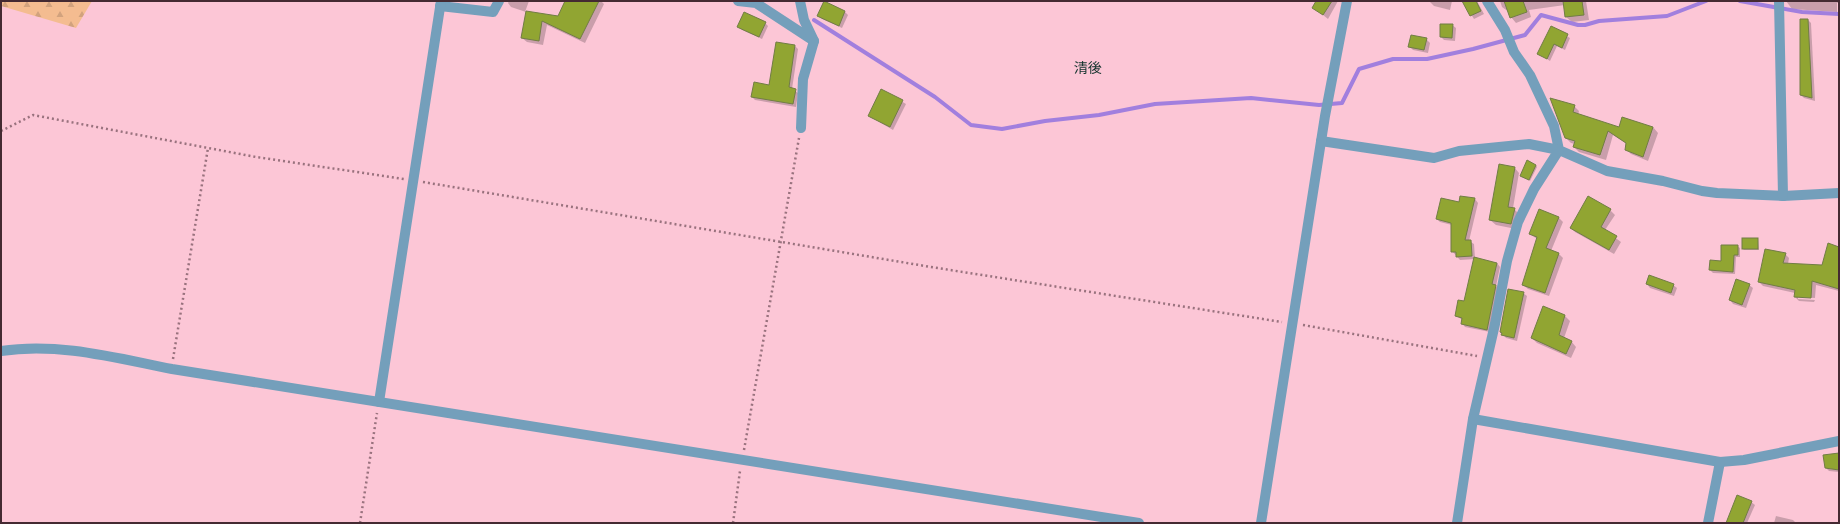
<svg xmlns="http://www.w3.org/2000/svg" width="1840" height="524" font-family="Raleway,'Noto Sans JP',sans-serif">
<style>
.forest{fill:url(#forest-firs)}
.shadow{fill:#0003}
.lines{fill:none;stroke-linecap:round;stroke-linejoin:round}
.stream{stroke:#a17fde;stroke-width:4}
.building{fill:#91a532;stroke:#717d45}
.path{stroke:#99727e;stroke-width:2.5;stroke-dasharray:2 3;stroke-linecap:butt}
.street{stroke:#749fbb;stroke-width:10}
.labels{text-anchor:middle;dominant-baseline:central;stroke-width:3.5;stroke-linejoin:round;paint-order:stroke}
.quarter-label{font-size:14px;fill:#10312b;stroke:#fcc6d6}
</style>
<defs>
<pattern id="forest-firs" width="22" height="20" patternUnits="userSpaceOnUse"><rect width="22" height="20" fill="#f4bc90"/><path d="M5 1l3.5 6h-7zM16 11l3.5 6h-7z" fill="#d2a27d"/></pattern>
</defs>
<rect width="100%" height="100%" fill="#fcc6d6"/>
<polygon class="forest" points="1,1 92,1 76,28 1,6"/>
<g class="shadow">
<polygon points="509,1 529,1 525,12 558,17 566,1 601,1 604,4 585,43 547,25 543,45 527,42 522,38 526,12 511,7 508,3"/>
<polygon points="1317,1 1338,1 1328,19 1313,7"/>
<polygon points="1425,1 1452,1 1450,10 1434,6 1430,2"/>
<polygon points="1463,1 1477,1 1484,14 1474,19"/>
<polygon points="1500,1 1586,1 1589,20 1572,22 1566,17 1565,5 1529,10 1531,17 1516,23 1511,17 1509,12 1502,7"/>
<polygon points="1786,1 1839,1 1839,3 1837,3 1837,12 1792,9"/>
<polygon points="824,3 845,12 848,15 842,28 822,19 819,15"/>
<polygon points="1808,20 1811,23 1815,101 1804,98 1801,95"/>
<polygon points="765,23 768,26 762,39 742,30 739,26"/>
<polygon points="1452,25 1456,28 1455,41 1444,40 1441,37"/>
<polygon points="1552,28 1570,38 1565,50 1557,46 1550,61 1538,53"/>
<polygon points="1426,39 1430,43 1428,53 1413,50 1410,47"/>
<polygon points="795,46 798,49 792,89 798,93 796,107 755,100 752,97 770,86"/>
<polygon points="882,90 906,104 893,130 869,116"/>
<polygon points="1574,106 1579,111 1578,115 1619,128 1622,118 1653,127 1658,133 1648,161 1631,154 1626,149 1627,144 1613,135 1606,160 1579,152 1574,147 1575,144 1571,143 1566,138"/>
<polygon points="1536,165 1537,167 1530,181 1523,177"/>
<polygon points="1514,167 1519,173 1513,208 1519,214 1516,229 1496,225 1490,220"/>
<polygon points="1461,197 1475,199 1478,203 1469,241 1474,244 1475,258 1497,263 1500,267 1496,286 1499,289 1490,332 1465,327 1462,323 1463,320 1456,316 1465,302 1475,259 1460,260 1452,251 1452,225 1440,222 1437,219 1459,203"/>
<polygon points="1610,210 1615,215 1605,230 1621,242 1614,254 1575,232 1571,228"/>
<polygon points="1559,218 1563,222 1551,251 1558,253 1563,258 1549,296 1528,289 1523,285 1537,239 1530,234"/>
<polygon points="1758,239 1759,250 1744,250 1743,249"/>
<polygon points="1737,246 1740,248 1740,257 1736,257 1735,274 1713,273 1710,270 1722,263"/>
<polygon points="1839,248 1839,291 1816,285 1815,298 1798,297 1798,299 1815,300 1814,302 1799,301 1795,297 1795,293 1763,286 1759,282 1785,254 1789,258 1788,264 1822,266"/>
<polygon points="1647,284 1673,285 1677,288 1674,296 1650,288"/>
<polygon points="1749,285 1753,288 1746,308 1733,304 1730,300"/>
<polygon points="1523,293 1527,296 1517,341 1506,338 1501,332"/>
<polygon points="1544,307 1565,316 1570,321 1564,338 1571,341 1576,347 1571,358 1537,343 1532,338"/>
<polygon points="1839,454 1839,472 1829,471 1826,468"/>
<polygon points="1751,502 1755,505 1747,523 1727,523"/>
<polygon points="1776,516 1793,520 1796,523 1774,523"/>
</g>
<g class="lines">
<g class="stream">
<polyline points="1740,1 1802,12 1839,14"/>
<polyline points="814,20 935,97 971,125 1002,129 1045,121 1099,115 1155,104 1251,98 1319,105 1342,103 1359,69 1393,59 1427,59 1473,49 1525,35 1541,15 1578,25 1585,25 1599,21 1667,16 1706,1"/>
</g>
</g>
<g class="building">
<polygon points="565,1 599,1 580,39 542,21 539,41 521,38 526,11 558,16"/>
<polygon points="824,1 845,11 839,26 817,16"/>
<polygon points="1316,1 1332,1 1323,15 1312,8"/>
<polygon points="1462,1 1476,1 1481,11 1470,16"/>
<polygon points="1504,1 1523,1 1527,12 1510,18"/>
<polygon points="1563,1 1582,1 1584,15 1565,17"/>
<polygon points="744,12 766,22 759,37 737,27"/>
<polygon points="1800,19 1808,19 1812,98 1800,95"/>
<polygon points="1440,24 1453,24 1452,38 1440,37"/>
<polygon points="1551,26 1568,34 1562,48 1554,44 1547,59 1537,54"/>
<polygon points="1411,35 1427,38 1424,50 1408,47"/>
<polygon points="776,42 795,45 789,87 796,89 793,104 751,97 754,82 769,85"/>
<polygon points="881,89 903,100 890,127 868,116"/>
<polygon points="1550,98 1575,105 1573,112 1619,127 1622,117 1653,127 1643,157 1625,150 1626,143 1608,131 1600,155 1573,147 1575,141 1565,138"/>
<polygon points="1527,160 1536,165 1529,180 1520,176"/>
<polygon points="1499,164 1515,167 1508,207 1515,208 1511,224 1489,220"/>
<polygon points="1460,196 1475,198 1465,240 1471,240 1472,256 1456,257 1456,252 1451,252 1451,223 1436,219 1441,198 1459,202"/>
<polygon points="1588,196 1611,209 1601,227 1617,236 1609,250 1570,228"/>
<polygon points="1539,209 1559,217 1546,248 1559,253 1545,293 1522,285 1537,237 1529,234"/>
<rect x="1742" y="238" width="16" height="11"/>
<polygon points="1828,243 1839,247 1839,289 1812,281 1811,298 1794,297 1795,290 1758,282 1765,249 1786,253 1783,263 1822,265"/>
<polygon points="1721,245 1738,245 1738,255 1734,255 1733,272 1709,270 1710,260 1721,261"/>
<polygon points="1474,257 1497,263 1492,284 1496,285 1487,330 1461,324 1462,318 1455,316 1458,300 1464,301"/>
<polygon points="1649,275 1674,284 1671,293 1646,284"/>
<polygon points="1736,279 1750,284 1742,305 1729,300"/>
<polygon points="1508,289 1524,292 1514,338 1501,335 1502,333 1500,332"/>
<polygon points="1543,306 1565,315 1559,335 1572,341 1566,354 1531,338"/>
<polygon points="1839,453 1839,470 1825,468 1823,455"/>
<polygon points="1737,495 1752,501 1743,523 1726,523"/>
</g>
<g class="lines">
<g class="path">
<polyline points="1,131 33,115 256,157 404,179"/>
<polyline points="423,182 931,267 1282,322"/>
<polyline points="1303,325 1477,356"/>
<polyline points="173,359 208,148"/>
<polyline points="744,450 799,138"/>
<polyline points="360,523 377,413"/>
<polyline points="733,523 740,471"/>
</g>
<g class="street">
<polyline points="738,1 756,3 814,41"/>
<polyline points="800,1 804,20 814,41 803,79 801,128"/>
<polyline points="1487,1 1505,30 1514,52 1530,75 1554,126 1559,150 1607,171 1663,181 1702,191 1717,193 1783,196 1839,193"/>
<polyline points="1779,1 1783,196"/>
<polyline points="440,6 493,12 499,1"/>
<polyline points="1321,141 1434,158 1459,151 1529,144 1559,150 1534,189 1518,222 1507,261 1495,324 1473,419 1457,523"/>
<path d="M1 351C58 342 116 358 172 369L1139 523"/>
<polyline points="379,402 441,1"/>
<polyline points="1473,419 1720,462 1744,460 1839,441"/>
<polyline points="1261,523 1325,116 1347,1"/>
<polyline points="1708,523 1720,462"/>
</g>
</g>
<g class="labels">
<g class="quarter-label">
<text x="1088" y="68">清後</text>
</g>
</g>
<rect width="1840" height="524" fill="none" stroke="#442a32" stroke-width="4"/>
</svg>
